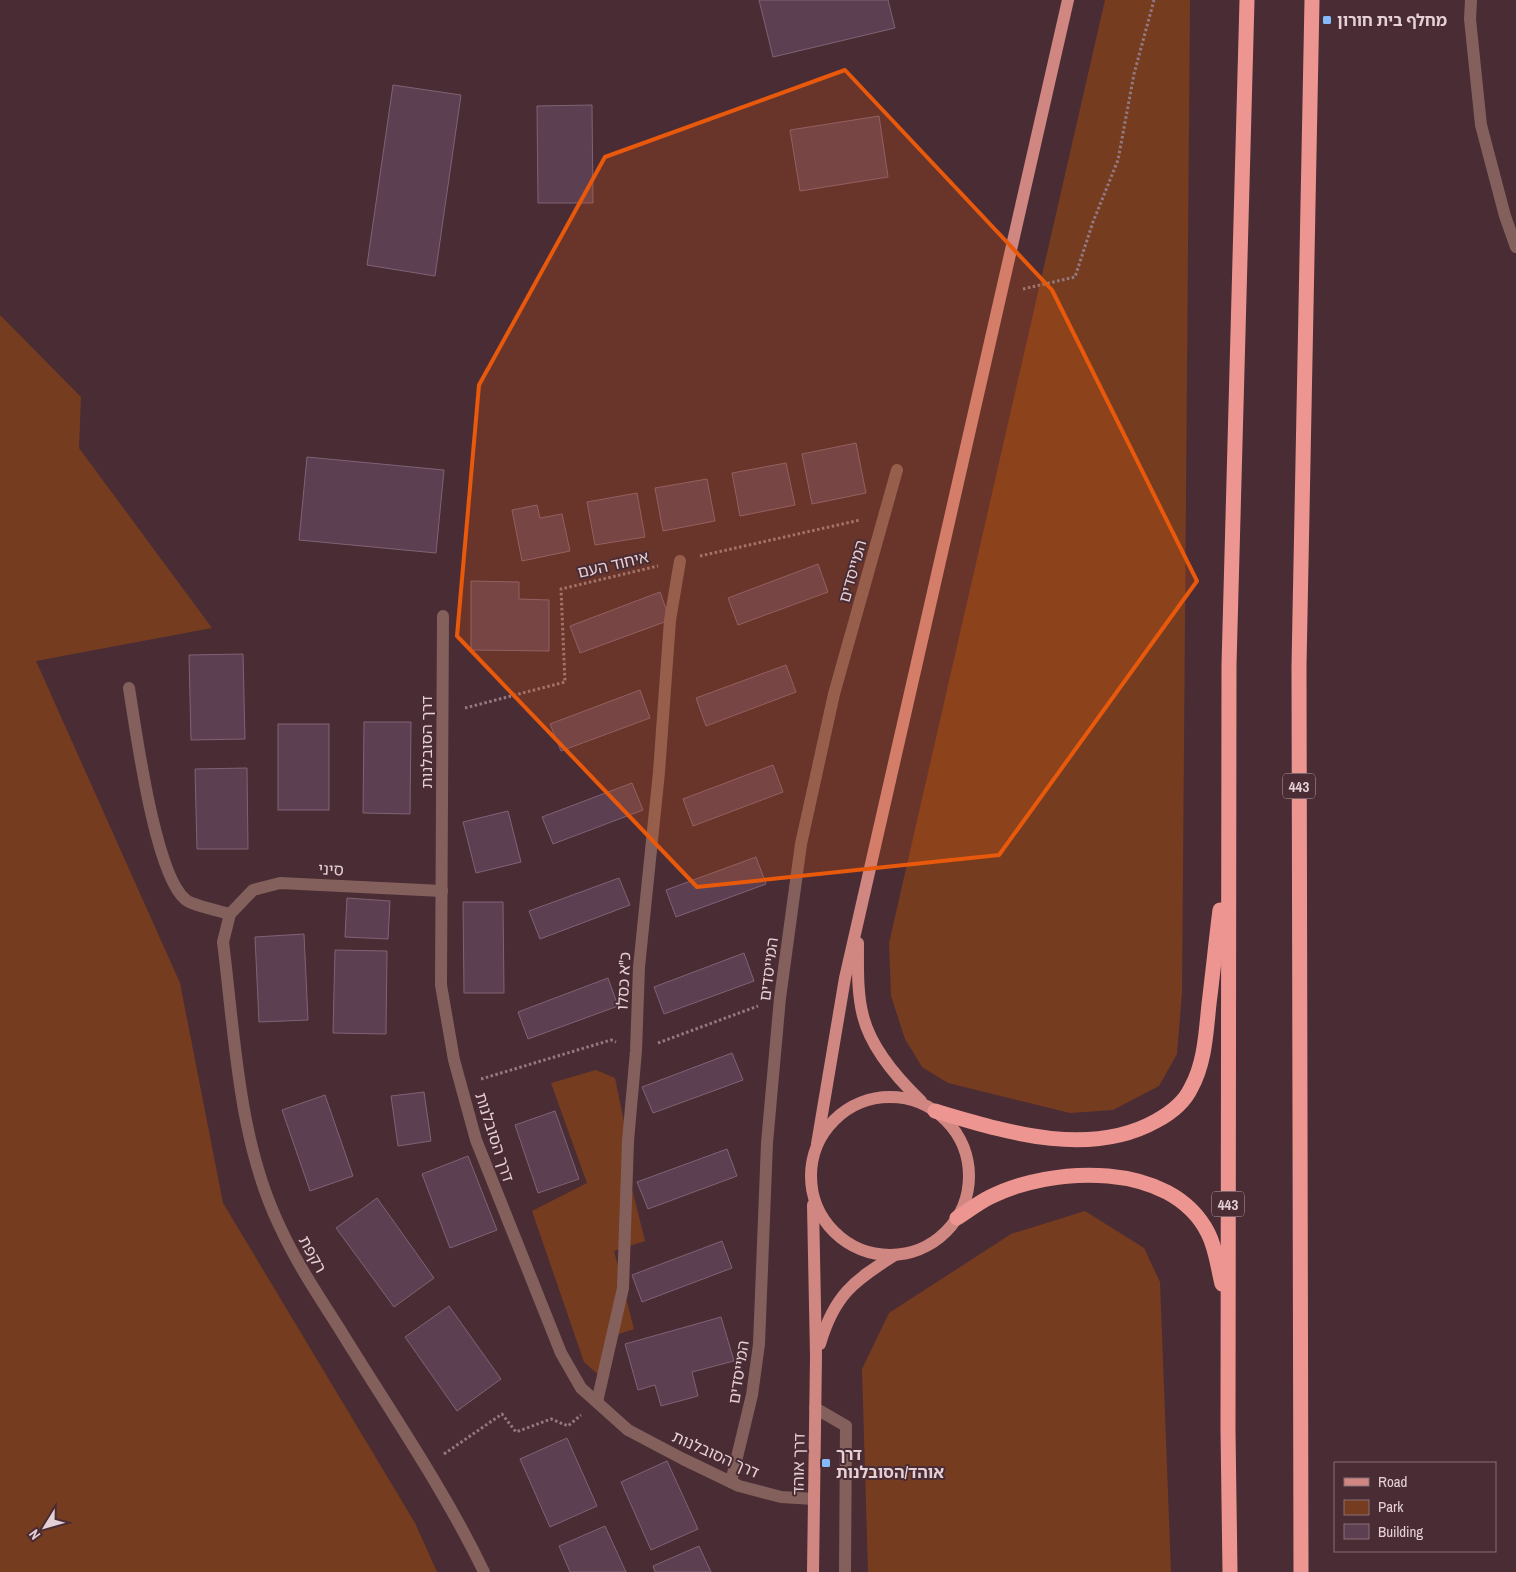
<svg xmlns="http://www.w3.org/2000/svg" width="1516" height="1572" font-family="'Archivo Narrow','Noto Sans Hebrew',sans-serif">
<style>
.green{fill:#763c20}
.building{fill:#5c4052;stroke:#806275}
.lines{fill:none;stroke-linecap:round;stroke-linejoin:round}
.path{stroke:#937a80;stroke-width:3;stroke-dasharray:2.5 2.5;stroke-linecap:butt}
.minor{stroke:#84605d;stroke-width:12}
.major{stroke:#d08782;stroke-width:12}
.highway{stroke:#ed9691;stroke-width:15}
.marked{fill:#e8590c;fill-opacity:0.2;stroke:#e8590c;stroke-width:4;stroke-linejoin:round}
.poi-dot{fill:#86bbfb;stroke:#4a2c34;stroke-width:2}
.labels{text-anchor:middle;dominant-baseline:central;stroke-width:4;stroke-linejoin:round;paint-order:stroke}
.shield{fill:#4a2c34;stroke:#b6a0a5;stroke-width:1}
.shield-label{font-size:15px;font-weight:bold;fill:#e5d1d5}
.poi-label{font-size:16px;font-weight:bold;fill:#e5d1d5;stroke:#4a2c34;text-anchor:start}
.street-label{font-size:16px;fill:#e5d1d5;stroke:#4a2c34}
</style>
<rect width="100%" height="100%" fill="#4a2c34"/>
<g class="green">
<polygon points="1105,0 1190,0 1182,993 1177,1054 1159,1086 1113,1110 1070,1113 948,1083 922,1067 905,1039 891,996 889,943"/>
<polygon points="0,315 81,397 79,448 212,628 36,661 180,983 223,1203 415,1523 437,1572 0,1572"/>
<polygon points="596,1070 615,1078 628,1141 627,1169 645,1241 614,1251 634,1329 607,1338 602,1378 584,1362 532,1211 587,1183 551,1083"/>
<polygon points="1085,1211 1144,1248 1160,1282 1171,1572 868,1572 862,1369 889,1313 1011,1234"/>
</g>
<g class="building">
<polygon points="759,0 888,0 895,28 773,57"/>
<polygon points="393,85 461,95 435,276 367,265"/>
<polygon points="592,105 593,203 538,203 537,106"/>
<polygon points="879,116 888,177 800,191 790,130"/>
<polygon points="856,443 866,493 812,504 802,454"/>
<polygon points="307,457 444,470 436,553 299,540"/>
<polygon points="786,463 795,505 740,516 732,473"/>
<polygon points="707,479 715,521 663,531 655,488"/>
<polygon points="637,493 645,537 595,545 587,502"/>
<polygon points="537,505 540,518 562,514 570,551 522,561 512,510"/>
<polygon points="818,564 828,592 738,625 728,598"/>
<polygon points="471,581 519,582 519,599 549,600 549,651 471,650"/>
<polygon points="660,592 670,620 580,653 570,626"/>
<polygon points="243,654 245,739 191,740 189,655"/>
<polygon points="786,665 796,692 706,726 696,698"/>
<polygon points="640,690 650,718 561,751 550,724"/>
<polygon points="364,722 411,722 410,814 363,813"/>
<rect x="278" y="724" width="51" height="86"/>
<polygon points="773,765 783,792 693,826 683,799"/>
<polygon points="247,768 248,849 197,849 195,769"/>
<polygon points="632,783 643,810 553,844 542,817"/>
<polygon points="508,811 521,862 476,873 463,822"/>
<polygon points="756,857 766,884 676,917 666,890"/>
<polygon points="619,878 630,905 540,939 529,911"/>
<polygon points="347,898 390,901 388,939 345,937"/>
<polygon points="463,902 503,902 504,993 464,993"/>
<polygon points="304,934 308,1020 259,1022 255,937"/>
<polygon points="335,950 387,951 386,1034 333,1033"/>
<polygon points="744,953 754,981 664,1014 654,987"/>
<polygon points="608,978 618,1006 528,1039 518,1012"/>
<polygon points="732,1053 743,1080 653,1113 642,1087"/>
<polygon points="424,1092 431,1141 398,1146 391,1096"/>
<polygon points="325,1095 353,1176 310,1191 282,1110"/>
<polygon points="555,1111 579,1179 538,1193 515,1125"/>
<polygon points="727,1149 737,1176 648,1209 637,1182"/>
<polygon points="468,1156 497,1230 450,1248 422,1174"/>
<polygon points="377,1198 434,1278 394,1307 336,1228"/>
<polygon points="722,1241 732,1268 642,1302 632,1275"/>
<polygon points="449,1306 501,1379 457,1411 405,1337"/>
<polygon points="721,1317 734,1361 692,1372 698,1396 661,1406 655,1385 638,1390 625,1344"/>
<polygon points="567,1438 597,1506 550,1527 520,1459"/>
<polygon points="667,1461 698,1529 651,1550 621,1482"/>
<polygon points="605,1526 626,1572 570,1572 559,1546"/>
<polygon points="699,1546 711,1572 655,1572 653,1566"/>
</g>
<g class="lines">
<g class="path">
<polyline points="1023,289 1075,277 1093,222 1118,160 1134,74 1154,0"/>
<polyline points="700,556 860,520"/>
<polyline points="465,708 565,682 561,589 658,566"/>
<polyline points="658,1043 758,1006"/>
<polyline points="481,1079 611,1040 616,1042"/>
<polyline points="444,1454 502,1414 516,1432 551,1419 568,1426 581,1415"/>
</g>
<g class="minor">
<polyline points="1471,0 1470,19 1481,125 1505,216 1516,247"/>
<polyline points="443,616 441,985 454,1060 476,1140 561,1353 581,1388 628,1430 683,1459 739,1486 781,1497 814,1499"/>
<path d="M129 688C136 731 155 876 186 900 194 906 220 911 230 914"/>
<path d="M442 891 280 883 253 890 230 914 223 942C235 1037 238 1140 280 1227 296 1262 318 1295 339 1328 388 1408 443 1487 484 1572"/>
<polyline points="597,1402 623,1288 628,1141 636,1051 639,967 659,772 670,620 680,561"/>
<polyline points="815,1408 846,1426 845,1572"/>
<polyline points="731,1482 752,1395 759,1344 767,1143 780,998 801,844 834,694 897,470"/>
</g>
<g class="major">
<path d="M858 943C858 967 857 993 863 1016 871 1048 898 1079 921 1101"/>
<circle cx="890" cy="1176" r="79"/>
<polyline points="817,1144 845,978 1068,0"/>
<path d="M820 1344C834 1296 853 1281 895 1255"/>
<polyline points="813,1572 816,1356 813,1205"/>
</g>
<g class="highway">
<path d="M935 1111C1003 1131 1088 1159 1156 1121 1169 1114 1184 1103 1191 1088 1205 1063 1206 1032 1209 1004 1213 972 1216 941 1220 910"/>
<path d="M957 1218C968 1211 978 1203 990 1197 1051 1166 1171 1160 1208 1233 1216 1248 1218 1268 1222 1284"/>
<polyline points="1230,1572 1228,1430 1229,665 1247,0"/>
<polyline points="1301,1572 1299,666 1312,0"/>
</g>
</g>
<path class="marked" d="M845 70 1052 290 1197 581 999 855 697 887 457 636 479 385 605 157Z"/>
<g class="poi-dot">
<rect x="1322" y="15" width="10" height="10" rx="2.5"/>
<rect x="821" y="1458" width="10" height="10" rx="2.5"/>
</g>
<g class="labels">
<g class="shield">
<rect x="1283" y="773.5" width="32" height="25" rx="4"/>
<rect x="1212" y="1191.5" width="32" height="25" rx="4"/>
</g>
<g class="shield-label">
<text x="1299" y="786">443</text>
<text x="1228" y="1204">443</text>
</g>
<g class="poi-label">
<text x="1337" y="20">מחלף בית חורון</text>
<text x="836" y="1454">דרך<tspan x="836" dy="18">אוהד/הסובלנות</tspan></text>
</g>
<g class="street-label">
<text transform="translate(613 564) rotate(-13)">איחוד העם</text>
<text transform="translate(852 571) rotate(-74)">המייסדים</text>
<text transform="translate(426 742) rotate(-90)">דרך הסובלנות</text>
<text transform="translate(331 869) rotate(3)">סיני</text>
<text transform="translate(768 969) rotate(-83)">המייסדים</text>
<text transform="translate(623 981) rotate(-87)">כ"א כסלו</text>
<text transform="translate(495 1137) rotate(72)">דרך הסובלנות</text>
<text transform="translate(313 1254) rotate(61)">רקפת</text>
<text transform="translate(738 1372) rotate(-81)">המייסדים</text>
<text transform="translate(716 1454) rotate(24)">דרך הסובלנות</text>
<text transform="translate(798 1464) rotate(-89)">דרך אוהד</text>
</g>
</g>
<rect x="1334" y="1462" width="162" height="90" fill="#4a2c34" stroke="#886e74"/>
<rect x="1344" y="1478" width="25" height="8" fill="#d08782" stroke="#886e74"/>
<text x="1378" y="1487" font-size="15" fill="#e5d1d5">Road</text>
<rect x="1344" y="1500" width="25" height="15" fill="#763c20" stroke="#886e74"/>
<text x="1378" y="1512" font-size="15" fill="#e5d1d5">Park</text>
<rect x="1344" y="1524" width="25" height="15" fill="#5c4052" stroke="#886e74"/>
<text x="1378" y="1537" font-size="15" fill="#e5d1d5">Building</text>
<g transform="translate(45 1527) rotate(233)" stroke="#4a2c34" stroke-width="4" paint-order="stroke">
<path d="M0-4L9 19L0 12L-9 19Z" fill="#e5d1d5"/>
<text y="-8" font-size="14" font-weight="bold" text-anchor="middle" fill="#e5d1d5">N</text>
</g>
</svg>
